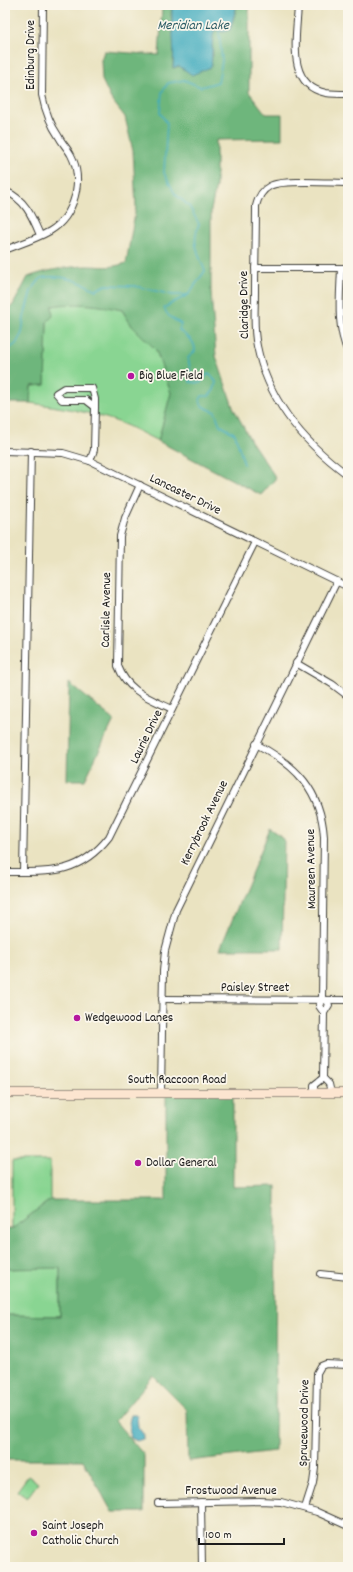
<svg xmlns="http://www.w3.org/2000/svg" width="353" height="1572" font-family="Dekko,sans-serif">
<style>
.green{fill:#89d592;stroke:#527857}
.forest{fill:#6eb67c;stroke:#45694c}
.water{fill:#3fabbe;stroke:#2e646d}
.lines{fill:none;stroke-linecap:round;stroke-linejoin:round}
.stream{stroke:#3fabbe;stroke-width:1.5}
.street-casing{stroke:#3b3a35;stroke-width:8}
.secondary-casing{stroke:#3b3a35;stroke-width:10}
.street{stroke:#fff;stroke-width:6}
.secondary{stroke:#fce5d0;stroke-width:9}
.poi-dot{fill:#b5179e;stroke:#fbf7ec;stroke-width:1.5}
.labels{text-anchor:middle;dominant-baseline:central;stroke-width:3.5;stroke-linejoin:round;paint-order:stroke}
.street-label{font-size:13px;fill:#1c1c1c;stroke:#fbf7ec}
.poi-label{font-size:13px;fill:#1c1c1c;stroke:#fbf7ec;text-anchor:start}
.water-label{font-size:14px;font-style:italic;fill:#2c5c65;stroke:#fbf7ec}
</style>
<rect width="100%" height="100%" fill="#fbf7ec"/>
<filter id="ink" filterUnits="userSpaceOnUse"><feTurbulence type="fractalNoise" baseFrequency=".025" numOctaves="2"/><feDisplacementMap in="SourceGraphic" scale="8" xChannelSelector="R" yChannelSelector="G"/><feConvolveMatrix kernelMatrix="1 2 1 2 8 2 1 2 1" color-interpolation-filters="sRGB"/></filter>
<filter id="wash" filterUnits="userSpaceOnUse"><feTurbulence type="fractalNoise" baseFrequency=".012" numOctaves="4" result="noise"/><feDisplacementMap in="SourceGraphic" scale="16" xChannelSelector="R" yChannelSelector="G"/><feGaussianBlur stdDeviation="0.9" result="paint"/><feColorMatrix in="noise" values="0 0 0 0 0 0 0 0 0 0 0 0 0 0 0 0 0 1.4 0 .05"/><feComposite in="paint" operator="in"/></filter>
<g filter="url(#wash)">
<rect width="100%" height="100%" fill="#eae3c1"/>
<g class="green">
<path d="M69 303 102 305 122 310 132 326 156 350 171 393 158 441C145 435 132 427 118 422 90 412 60 407 30 403L31 386 45 385 47 322 52 306Z"/>
<polygon points="12,1161 50,1161 50,1200 12,1229"/>
<polygon points="60,1267 60,1316 5,1315 5,1269"/>
<polygon points="28,1476 38,1483 27,1498 17,1491"/>
</g>
<g class="forest">
<path d="M165 5H172L171 15 174 38 173 68 213 56 212 37 215 30 223 32 231 28 237 5H249V92L266 114H282V139L216 140V186L211 210V292L216 356 233 407 251 441 276 478 261 495 158 441 171 393 156 350 132 326 122 310C99 305 76 302 52 306L53 316 47 322 45 385 31 386 30 403H5V312L13 305 28 277C47 270 66 267 86 266 103 266 108 269 126 263L136 207 133 151 125 117 111 99 102 80 101 60 104 51 159 55 162 8Z"/>
<polygon points="69,683 114,720 85,780 67,780"/>
<polygon points="270,829 284,839 282,949 220,949"/>
<polygon points="166,1093 233,1093 233,1187 276,1186 275,1451 188,1461 187,1410 153,1376 115,1421 144,1455 144,1512 112,1512 83,1460 5,1460 5,1315 60,1316 60,1268 5,1269 5,1229 12,1229 50,1200 166,1200"/>
</g>
<g class="water">
<path d="M172 5H237L230 30 223 32 215 30C211 37 213 56 211 67L192 75 179 66 173 68C175 47 171 26 172 5Z"/>
<path d="M131 1415H137L138 1427 144 1435 143 1439 137 1441 131 1438C129 1430 128 1423 131 1415Z"/>
</g>
<g class="lines">
<g class="stream">
<path d="M188 295 174 302 164 308C169 319 172 318 181 324L179 330C187 338 195 339 195 351L188 358 190 368V382L200 383 208 374 213 377 216 382 214 390 209 396H202L200 400 202 406 215 412 220 425 235 434 244 464"/>
<path d="M5 352 16 344 22 333 24 317 31 291 41 278C60 274 80 281 96 290L106 285 135 286 173 295H188L205 271C198 253 191 243 199 224L189 206 175 194 164 173 167 123 160 113 162 92 168 83 184 80 201 87 218 82 222 61 219 31"/>
</g>
</g>
</g>
<g filter="url(#ink)">
<g class="lines">
<g class="street-casing">
<g id="street">
<path d="M298 5C297 35 285 85 326 93 333 94 341 94 348 94"/>
<path d="M348 183C331 183 282 179 270 186 262 190 258 198 256 206 256 235 255 263 255 292 255 310 253 328 257 346 268 400 304 443 348 475"/>
<path d="M5 191C25 199 32 216 40 235"/>
<path d="M5 250C20 244 36 239 50 231 75 216 84 180 71 155 68 149 62 143 59 137 50 124 45 110 42 95L43 5"/>
<polyline points="255,268 348,268"/>
<path d="M341 268C340 296 336 326 348 352"/>
<polygon points="64,388 92,388 95,399 95,407 86,400 62,400 56,393"/>
<polyline points="5,451 63,453 90,461 348,587"/>
<polyline points="90,461 94,450 95,407"/>
<path d="M140 485 125 518 120 536 118 666C128 692 149 698 172 709"/>
<polyline points="296,663 332,684 348,696"/>
<path d="M256 744C296 765 321 790 324 837L322 999"/>
<path d="M5 872C50 872 79 875 109 837L255 542"/>
<polyline points="23,872 31,451"/>
<polyline points="162,999 348,1000"/>
<polyline points="322,999 319,1006 324,1013 323,1078 329,1084 331,1093"/>
<polyline points="324,1000 327,1001 329,1005 324,1013"/>
<polyline points="161,1093 163,971 165,951 176,910 337,581"/>
<polyline points="314,1093 314,1085 323,1078"/>
<polyline points="321,1274 348,1277"/>
<polyline points="201,1502 202,1567"/>
<polyline points="158,1503 260,1501 281,1502 317,1512 348,1526"/>
<polyline points="305,1508 313,1483 315,1468 317,1373 321,1366 326,1364 348,1365"/>
</g>
</g>
<g class="secondary-casing">
<polyline id="secondary" points="5,1093 348,1093"/>
</g>
<use href="#street" class="street"/>
<use href="#secondary" class="secondary"/>
</g>
</g>
<g class="poi-dot">
<circle cx="131" cy="376" r="4"/>
<circle cx="77" cy="1018" r="4"/>
<circle cx="138" cy="1163" r="4"/>
<circle cx="34" cy="1533" r="4"/>
</g>
<g class="labels">
<g class="street-label">
<text transform="translate(31 55) rotate(-90)">Edinburg Drive</text>
<text transform="translate(245 305) rotate(-91)">Claridge Drive</text>
<text transform="translate(185 495) rotate(26)">Lancaster Drive</text>
<text transform="translate(107 610) rotate(-89)">Carlisle Avenue</text>
<text transform="translate(147 737) rotate(-64)">Laurie Drive</text>
<text transform="translate(205 823) rotate(-64)">Kerrybrook Avenue</text>
<text transform="translate(312 869) rotate(-91)">Maureen Avenue</text>
<text x="255" y="988">Paisley Street</text>
<text x="177" y="1080">South Raccoon Road</text>
<text transform="translate(305 1423) rotate(-89)">Sprucewood Drive</text>
<text x="231" y="1491">Frostwood Avenue</text>
</g>
<g class="poi-label">
<text x="139" y="376">Big Blue Field</text>
<text x="85" y="1018">Wedgewood Lanes</text>
<text x="146" y="1163">Dollar General</text>
<text x="42" y="1526">Saint Joseph<tspan x="42" dy="15">Catholic Church</tspan></text>
</g>
<g class="water-label">
<text x="193" y="26">Meridian Lake</text>
</g>
</g>
<rect width="353" height="1572" fill="none" stroke="#fbf7ec" stroke-width="20"/>
<path d="M199 1538v6h85v-6" fill="none" stroke="#1c1c1c" stroke-width="2"/>
<text x="205" y="1538" font-size="12" fill="#1c1c1c" stroke="#fbf7ec" stroke-width="3" paint-order="stroke">100 m</text>
</svg>
